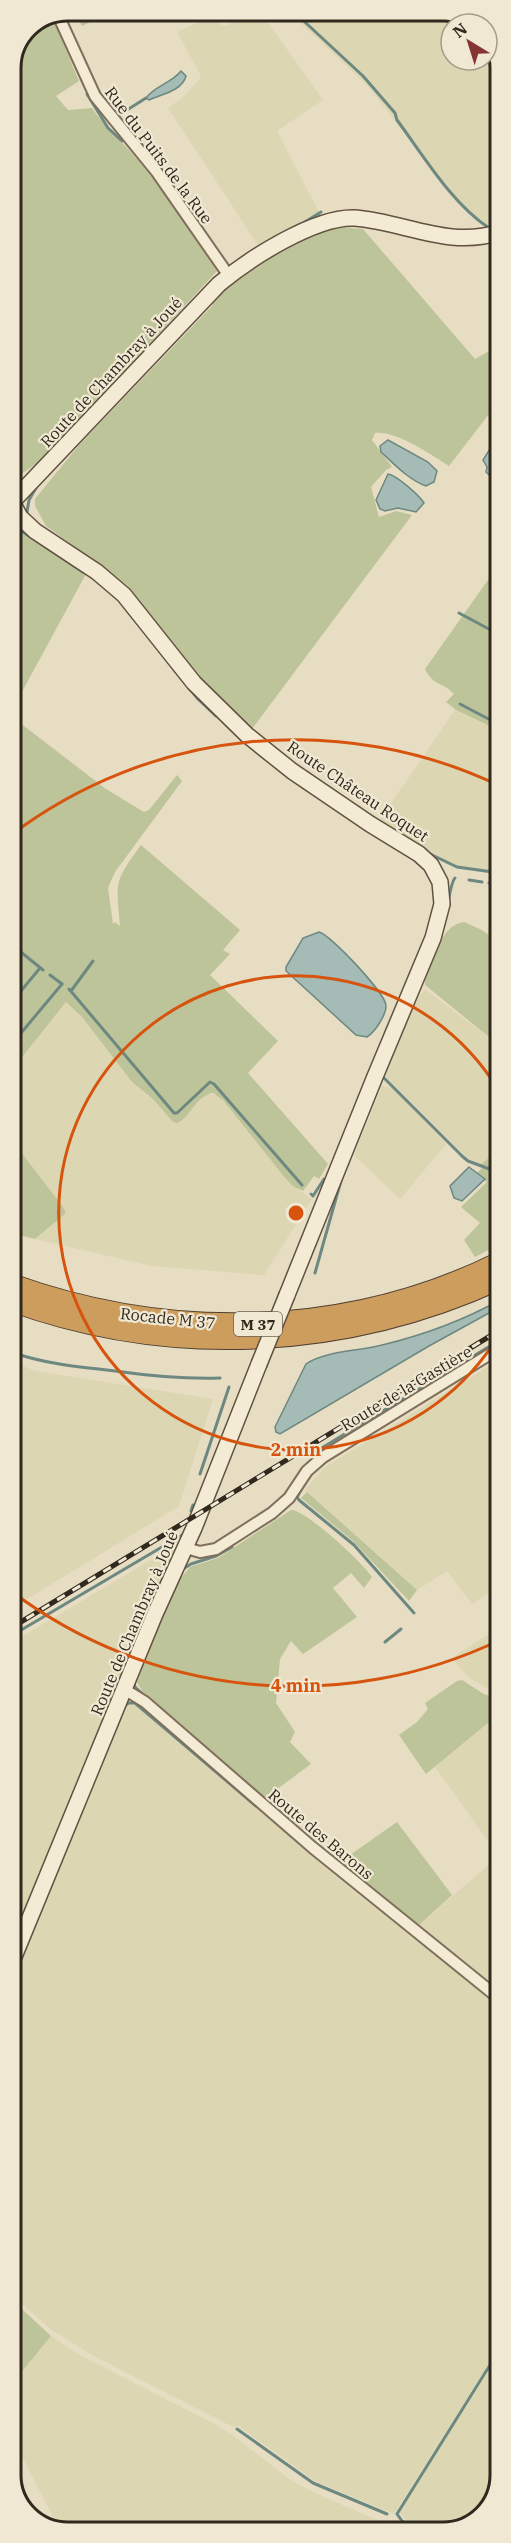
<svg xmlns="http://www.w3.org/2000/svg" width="511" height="2543" font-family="'IBM Plex Serif',serif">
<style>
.farmland{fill:#dcd6b2}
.green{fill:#bec499}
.water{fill:#a5bbb5;stroke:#6d8881;stroke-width:1.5}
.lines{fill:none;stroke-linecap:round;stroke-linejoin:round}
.stream{stroke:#6d8881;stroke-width:3}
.street-casing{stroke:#7f6f5c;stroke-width:14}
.secondary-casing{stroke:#615140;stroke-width:18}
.highway-casing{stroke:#4e3e30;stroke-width:22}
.street{stroke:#f4ebd5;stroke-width:10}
.secondary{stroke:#f4ebd5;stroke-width:15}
.highway{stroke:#cd9d5e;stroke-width:20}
.rail-casing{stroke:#31281e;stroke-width:5}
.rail{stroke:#f0e8d2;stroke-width:3;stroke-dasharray:9;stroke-linecap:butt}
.secondary-bridge-casing{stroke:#615140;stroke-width:18;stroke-linecap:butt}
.secondary-bridge{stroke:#f4ebd5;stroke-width:15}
.ring{fill:none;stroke:#d6540e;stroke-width:3}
.labels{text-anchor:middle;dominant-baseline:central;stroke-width:4.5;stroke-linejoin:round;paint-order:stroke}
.shield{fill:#f0e8d2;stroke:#6a6254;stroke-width:1.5}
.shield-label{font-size:15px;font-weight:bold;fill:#31281e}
.street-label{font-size:16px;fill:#31281e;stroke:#f0e8d2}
.rim{fill:none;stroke:#31281e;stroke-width:3}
.centre{fill:#d6540e;stroke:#f0e8d2;stroke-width:3}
.ring-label{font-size:18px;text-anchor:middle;font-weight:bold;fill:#d6540e;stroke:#f0e8d2;stroke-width:4.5;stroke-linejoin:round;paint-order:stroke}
</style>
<rect width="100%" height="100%" fill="#e7ddc3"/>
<g class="farmland">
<polygon points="245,11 260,11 323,100 277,131 324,222 260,248 168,108 183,97 200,79 200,74 177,32 213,16 221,25 227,26"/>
<polygon points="288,11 450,11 477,24 451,24 451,60 487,60 487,34 500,60 500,224 489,228 475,220 453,196 368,86"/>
<polygon points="455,710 500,731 500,875 455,868 434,857 419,854 375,827"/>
<polygon points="425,989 500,1046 500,1149 480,1165 466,1157 385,1076 391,1056 416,1001"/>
<polygon points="66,1002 82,1017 132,1082 153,1099 173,1122 195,1106 207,1094 219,1095 285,1178 294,1187 312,1199 264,1275 152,1266 35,1239 66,1213 63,1207 11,1139 11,1071"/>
<polygon points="382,1086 392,1087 446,1144 400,1199 354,1155"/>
<polygon points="500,1359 500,1586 472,1604 447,1571 417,1590 305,1490 324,1468"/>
<polygon points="11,1361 35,1371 213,1399 179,1506 11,1609"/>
<polygon points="176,1547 128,1660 11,1947 11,1643 171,1548"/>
<polygon points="500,1595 500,1693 490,1690 468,1677 452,1658 495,1630 497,1619 489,1603"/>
<polygon points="134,1703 336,1877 500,2007 500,2346 394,2514 315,2481 237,2425 235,2428 92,2355 52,2330 11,2294 11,1989 121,1715 125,1708"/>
<polygon points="500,1713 500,1989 419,1925 499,1856 435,1767"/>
<polygon points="51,2336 81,2356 215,2424 232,2435 292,2481 326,2498 380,2521 380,2527 375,2532 61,2532 11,2435 11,2385"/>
<polygon points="500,2354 500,2475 486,2513 451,2532 425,2532 404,2518 399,2511"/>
</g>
<g class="green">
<polygon points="74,11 114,11 82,26"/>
<path d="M52 17 79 81 56 96 68 110 92 108C105 128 120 139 135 157 166 193 191 232 217 271L42 460 11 481V68L28 27Z"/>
<path d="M334 227 363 229 475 359 491 350 500 351V418L489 414 449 466C432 455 395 430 375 433L372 440 392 467 386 470 371 487 379 517 396 511 412 515 252 729 199 679 127 585 46 526 35 506V499L79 445 213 305 209 302C245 268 288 245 334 227Z"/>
<polygon points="11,524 86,574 11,712"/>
<path d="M500 563V731L456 710 446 702 454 694C442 681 435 688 425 669Z"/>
<path d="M11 716 106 789 144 812 149 810 177 775 182 781 115 872 108 888 113 924 115 922 120 926C116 881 114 882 141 845L240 930 223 950 230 954 210 975 278 1041 248 1073 328 1164 319 1179 314 1176 303 1191 294 1187 285 1178 223 1100 213 1093C198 1095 191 1115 178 1123L173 1122 153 1099 132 1082 82 1017 66 1002 11 1071Z"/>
<path d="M464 922 482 930 500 943V1046L425 985V980C434 960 440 925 464 922Z"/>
<polygon points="11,1139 63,1207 66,1213 35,1239 11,1233"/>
<polygon points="500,1149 500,1244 475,1257 464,1240 480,1223 461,1207 487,1182 475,1175 483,1167 480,1165"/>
<polygon points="307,1492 417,1590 409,1601 353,1541 301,1498"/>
<path d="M291 1510C305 1509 363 1563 372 1577L364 1588 351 1573 333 1588 357 1617 303 1654 291 1641 280 1659 276 1703 295 1732 290 1742 311 1764 265 1798 142 1691 137 1682 177 1583 190 1567 218 1558Z"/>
<polygon points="462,1680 484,1694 500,1700 500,1713 426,1774 399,1735 417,1722 428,1709 425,1703 457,1681"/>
<polygon points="397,1822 452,1895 419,1925 340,1862"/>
<polygon points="11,2299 51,2336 11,2385"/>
</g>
<g class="water">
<path d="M181 71 186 76C182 91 162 94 149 100L146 98C154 86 172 83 181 71Z"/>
<polygon points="500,437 500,459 496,466 500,474 500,482 497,482 486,472 487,467 483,460 495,441"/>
<path d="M388 440 428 462 437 471 434 482 426 486C409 480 394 464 381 452L380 446Z"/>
<path d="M388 474C396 475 419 495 424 503L416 512 398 508 385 511 380 509 376 500Z"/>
<path d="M319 932C330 934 387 995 386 1006 386 1015 375 1032 367 1037L356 1035 286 971V967L303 938Z"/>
<polygon points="469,1167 485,1179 462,1201 454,1198 450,1186"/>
<path d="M500 1300V1307L429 1346 280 1434 276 1432 275 1427 306 1364C324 1351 360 1351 382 1345 424 1335 462 1321 500 1300Z"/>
</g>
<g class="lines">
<g class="stream">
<path d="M293 11 363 76 395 113 397 120C423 155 452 204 489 228"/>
<polyline points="87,94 108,128 122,141"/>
<polyline points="116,117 146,98"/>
<polyline points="300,225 321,212"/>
<polyline points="492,415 500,417"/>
<polyline points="27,512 29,500 37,486"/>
<polyline points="11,524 83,572"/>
<polyline points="459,613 500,635"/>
<polyline points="173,668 198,699 216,716"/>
<polyline points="460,704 500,725"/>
<polyline points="428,853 457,867 500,873"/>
<polyline points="469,880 482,882"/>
<polyline points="489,883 500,884"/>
<path d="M442 930C447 918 449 884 455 878"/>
<polyline points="11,944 43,970"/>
<polyline points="50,975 62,984"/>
<polyline points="69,989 174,1113 177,1113 210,1082 214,1084 302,1185"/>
<polyline points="71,991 93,961"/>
<polyline points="11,1003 40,968"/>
<polyline points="11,1045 62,984"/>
<polyline points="382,1076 462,1156 468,1161 500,1173"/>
<polyline points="311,1194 313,1196 324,1179"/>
<polyline points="315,1273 342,1177"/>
<path d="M11 1352C45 1364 79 1367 115 1371 150 1376 185 1379 220 1378"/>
<polyline points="320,1449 500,1340"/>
<polyline points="200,1474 229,1387"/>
<polyline points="305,1483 297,1497 299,1500 354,1545 414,1613"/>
<polyline points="191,1511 193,1505"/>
<polyline points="183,1569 191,1564 216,1556 232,1547"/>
<polyline points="11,1636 184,1534"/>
<polyline points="385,1642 401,1629"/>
<polyline points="134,1682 135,1687 146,1697"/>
<polyline points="124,1706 129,1703 135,1703 256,1806"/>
<polyline points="11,1980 16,1968"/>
<polyline points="237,2429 313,2483 387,2514"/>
<polyline points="381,2532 385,2527"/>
<polyline points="419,2532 402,2521 397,2514 500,2349"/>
</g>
<g class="street-casing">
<g id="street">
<polyline points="58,15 95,96 156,171 229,276"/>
<polyline points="186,1548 200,1552 216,1549 272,1513 289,1498 307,1471 323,1457 500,1348"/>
<polyline points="124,1689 145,1702 312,1847 500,1999"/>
</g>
</g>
<g class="secondary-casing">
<g id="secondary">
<polyline points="12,502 20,517 35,531 97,572 124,595 194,683 247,735 292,771 370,824 419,854 431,865 440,882 442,904 433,938 374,1079 287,1295"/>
<path d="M12 502 219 284C249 259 315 216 355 218 405 222 449 249 500 232"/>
<polyline points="11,1964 155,1614 194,1528 259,1364"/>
</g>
</g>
<g class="highway-casing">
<g id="highway">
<path d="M11 1284C170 1341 347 1338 500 1262"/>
<path d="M11 1301C171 1359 346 1350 500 1279"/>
</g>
</g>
<use href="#street" class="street"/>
<use href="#secondary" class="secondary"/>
<use href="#highway" class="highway"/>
<g class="rail-casing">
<polyline id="rail" points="11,1628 500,1330"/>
</g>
<use href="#rail" class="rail"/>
<g class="secondary-bridge-casing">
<polyline id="secondary-bridge" points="259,1364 287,1295"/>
</g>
<use href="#secondary-bridge" class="secondary-bridge"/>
</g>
<g class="ring">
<path d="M500 1333A237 237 0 1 1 499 1091"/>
<path d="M500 1640A473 473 0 0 1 11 1591M11 835A473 473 0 0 1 500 786"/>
</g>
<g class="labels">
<rect class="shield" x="234" y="1312" width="48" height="24" rx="4.5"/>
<g class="shield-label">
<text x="258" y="1324">M 37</text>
</g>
<g class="street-label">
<text transform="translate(159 155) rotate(53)">Rue du Puits de la Rue</text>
<text transform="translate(111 372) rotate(-47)">Route de Chambray à Joué</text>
<text transform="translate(358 791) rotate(34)">Route Château Roquet</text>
<text transform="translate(168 1318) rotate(6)">Rocade M 37</text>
<text transform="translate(406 1388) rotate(-31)">Route de la Gastière</text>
<text transform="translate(134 1623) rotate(-67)">Route de Chambray à Joué</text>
<text transform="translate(321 1834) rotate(40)">Route des Barons</text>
</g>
</g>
<path d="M0 0H511V2543H0ZM68 21H443A47 47 0 0 1 490 68V2475A47 47 0 0 1 443 2522H68A47 47 0 0 1 21 2475V68A47 47 0 0 1 68 21Z" fill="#f0e8d2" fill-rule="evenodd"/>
<path class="rim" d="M68 21H443A47 47 0 0 1 490 68V2475A47 47 0 0 1 443 2522H68A47 47 0 0 1 21 2475V68A47 47 0 0 1 68 21Z"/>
<circle cx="296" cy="1213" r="9" class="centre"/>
<g class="ring-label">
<text x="296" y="1456">2 min</text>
<text x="296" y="1692">4 min</text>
</g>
<g transform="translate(469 42) rotate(322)"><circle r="28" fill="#f0e8d2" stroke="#a49b8a" stroke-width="1.5"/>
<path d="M0-4.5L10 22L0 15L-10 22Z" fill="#873534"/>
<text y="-9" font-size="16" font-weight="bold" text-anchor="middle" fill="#31281e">N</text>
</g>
</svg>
